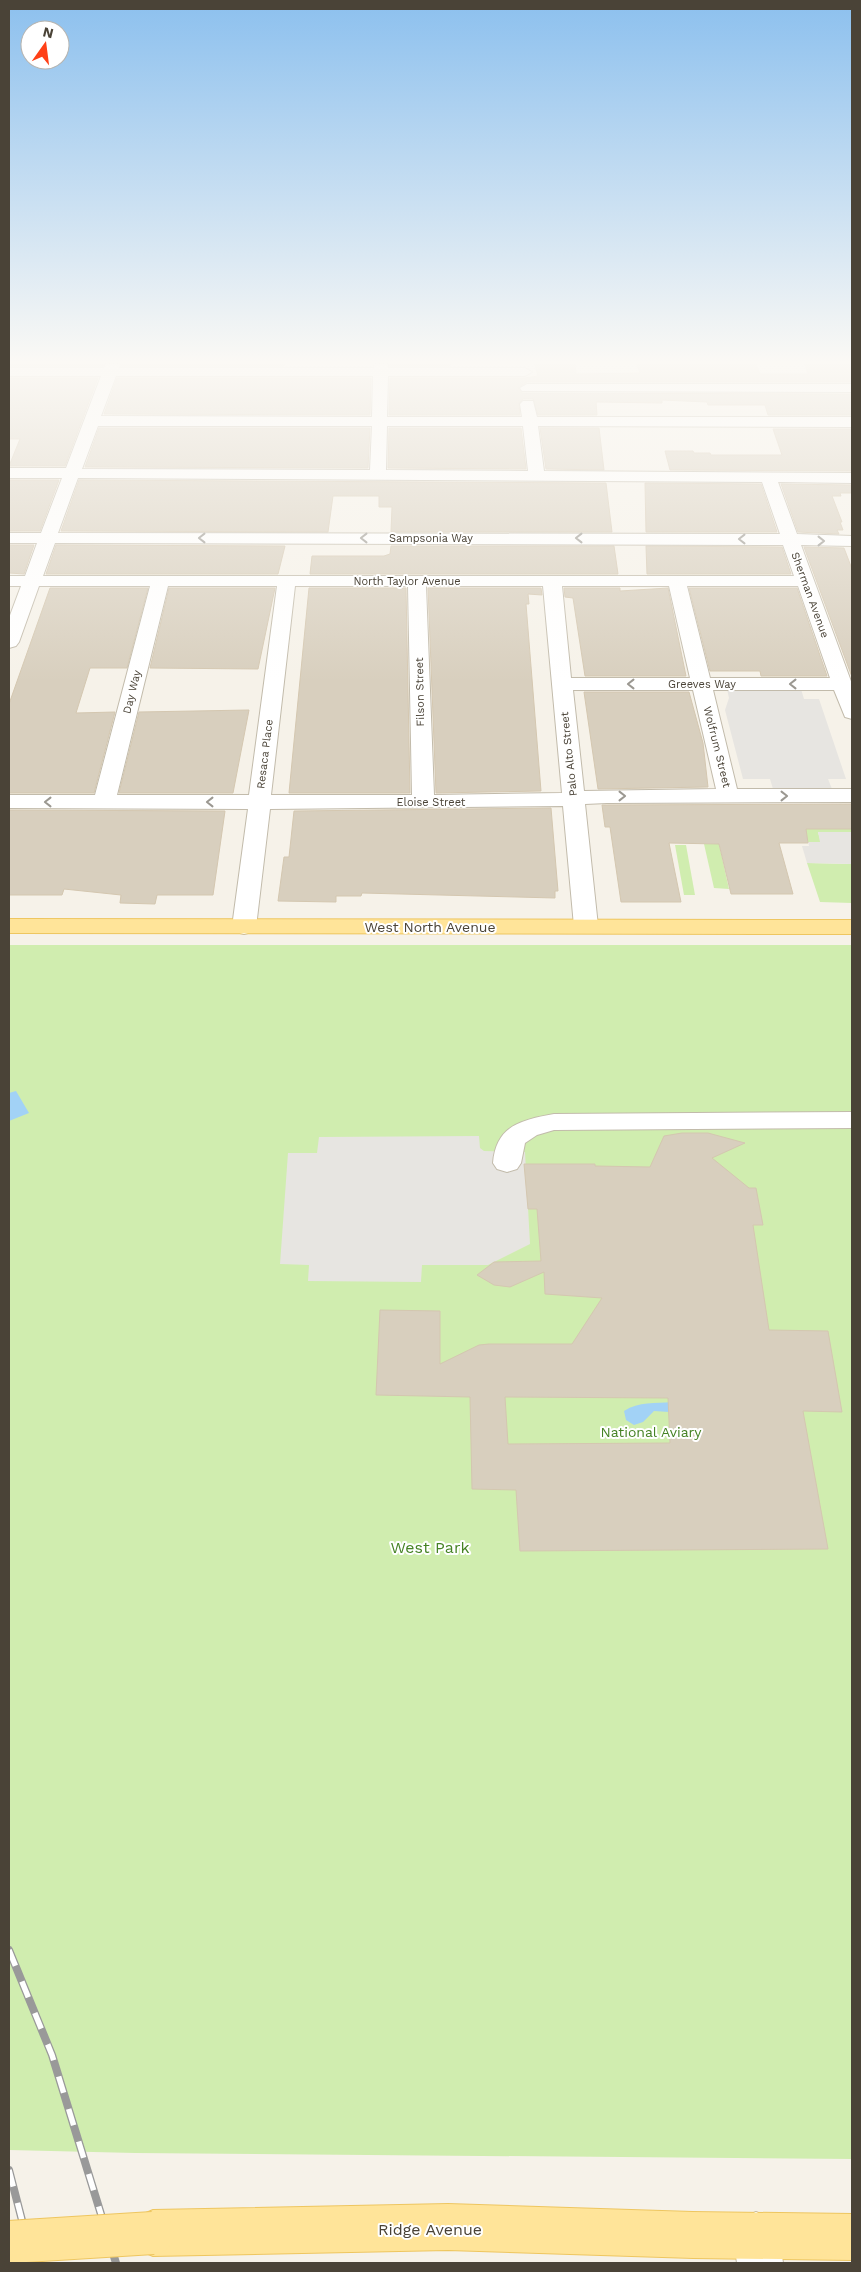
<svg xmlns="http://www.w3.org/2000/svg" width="861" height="2272" font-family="'Work Sans',sans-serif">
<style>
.green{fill:#d0edaf}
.parking{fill:#e7e5e1}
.water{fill:#a2d2f6}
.building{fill:#d8cfbe;stroke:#d4c7b0;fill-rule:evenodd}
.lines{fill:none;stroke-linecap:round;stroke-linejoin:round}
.minor-casing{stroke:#c2bbab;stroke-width:2}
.major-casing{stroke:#eec660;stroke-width:2}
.minor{fill:#fff;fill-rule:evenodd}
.major{fill:#ffe499;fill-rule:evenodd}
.rail-casing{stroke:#999;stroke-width:8}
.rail{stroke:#fff;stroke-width:5.5;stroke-dasharray:17;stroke-linecap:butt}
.major-bridge-casing{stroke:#eec660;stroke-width:44;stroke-linecap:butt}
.major-bridge{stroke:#ffe499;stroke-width:42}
.oneway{stroke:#9b9891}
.labels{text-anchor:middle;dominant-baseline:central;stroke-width:4;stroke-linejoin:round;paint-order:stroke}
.far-street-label{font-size:11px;fill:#4a4337;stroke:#fff}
.street-label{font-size:14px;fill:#4a4337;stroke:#fff}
.park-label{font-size:14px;fill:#458224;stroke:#fff}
.near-park-label{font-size:16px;fill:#458224;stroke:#fff}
.near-street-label{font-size:16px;fill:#4a4337;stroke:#fff}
</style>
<rect width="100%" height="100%" fill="#f6f2e9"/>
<g class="green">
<polygon points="852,828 852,832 818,832 821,842 808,842 805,829"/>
<polygon points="704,844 719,844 729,889 714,888"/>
<polygon points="675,845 686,845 695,895 684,895"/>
<polygon points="807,863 852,864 852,903 820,902"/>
<polygon points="9,945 852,945 852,2159 135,2153 9,2150"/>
</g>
<g class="parking">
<polygon points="727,689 801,689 804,699 819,699 846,779 828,779 832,789 773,789 770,779 743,779 725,710 729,698"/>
<polygon points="818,832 852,832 852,864 807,863 802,846 809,846 808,842 820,842"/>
<polygon points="479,1136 480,1148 484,1151 525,1152 530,1244 488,1265 422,1265 421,1282 308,1281 309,1265 280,1264 288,1153 317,1153 319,1137"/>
</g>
<g class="water">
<polygon points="16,1091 29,1113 9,1121 9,1093"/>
<path d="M672 1402 669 1412 654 1411 643 1422 634 1425 626 1420 624 1411C639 1401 655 1404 672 1402Z"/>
</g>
<g class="building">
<polygon points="9,364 104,364 103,366 9,366"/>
<polygon points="122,364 285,364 284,366 121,366"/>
<rect x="390" y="364" width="60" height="2"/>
<polygon points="535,364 575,364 576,374 640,373 637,364 756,364 760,374 808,374 805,364 852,364 852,382 527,382 518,388 522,393 852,394 852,415 768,415 765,405 708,405 707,402 662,400 662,403 596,402 597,415 538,415 533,399 523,399 519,403 520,415 389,415 390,378 525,378 538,376"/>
<polygon points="9,378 98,378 65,466 9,466 20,439 9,439"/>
<polygon points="117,378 371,378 370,415 104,414"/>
<polygon points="99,428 370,428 368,468 85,467"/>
<polygon points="389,428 521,428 526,469 388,468"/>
<polygon points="540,428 599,428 604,470 546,469"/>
<polygon points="773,429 852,429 852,471 670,470 665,451 693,451 694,453 710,453 711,455 782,455"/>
<polygon points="9,480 59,480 40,531 9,531"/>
<polygon points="79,480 606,483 612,532 391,532 392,507 379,507 379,496 333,496 328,532 61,531"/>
<polygon points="645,483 761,484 777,532 646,532"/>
<polygon points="781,484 852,485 852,493 840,493 841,496 832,496 842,522 840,522 843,530 837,530 839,534 798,532"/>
<polygon points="9,545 34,545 24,574 9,573"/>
<polygon points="56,545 285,546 278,574 46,574"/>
<polygon points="391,546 614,546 618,574 310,574 312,556 384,556 390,554"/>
<polygon points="646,546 782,547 791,574 647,574"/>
<polygon points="804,547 844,548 852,569 852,677"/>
<polygon points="50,588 148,588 127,668 90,668 76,713 115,712 94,793 9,793 9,704"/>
<polygon points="169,588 275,588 258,669 150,668"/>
<polygon points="309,588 406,588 410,793 289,793"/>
<polygon points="428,588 541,588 542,595 528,594 529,604 526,604 541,791 436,793"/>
<polygon points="564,588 620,588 620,591 668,588 686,676 585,676 573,598 565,597"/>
<polygon points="689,588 797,588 827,676 761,676 760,671 710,671"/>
<polygon points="584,692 689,692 703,743 708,787 598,789"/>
<polygon points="249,710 233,793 119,793 139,712"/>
<polygon points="852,804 852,829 806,829 808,843 779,843 793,894 731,894 719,844 669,843 681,902 621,902 610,827 605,827 602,805"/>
<polygon points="551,808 558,891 555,891 555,898 362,893 361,896 336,896 336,902 278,901 284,857 289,857 294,811"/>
<polygon points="9,810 225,811 213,895 157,895 155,904 120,903 121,895 64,889 62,895 9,895"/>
<path d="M682 1133H708L745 1143 712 1158 749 1188H756L763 1225H753L769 1330 828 1331 842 1412 803 1411 828 1549 520 1551 516 1490 472 1489 470 1397 376 1395 380 1310 440 1311V1364L479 1345 489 1344H572L602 1298 545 1294 544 1272 510 1287 494 1285 477 1275 494 1262 541 1261 537 1209H528L524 1164H595V1166L650 1167 664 1136ZM505 1397 668 1398 670 1443 508 1444Z"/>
</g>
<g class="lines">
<g class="minor-casing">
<g id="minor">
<path d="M106 364H120L119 368H374V364H388V368H525L532 372 525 376H388L387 417H522L520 404 523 401H533L537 417H852V427L538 426 544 471 852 473V483L778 482 797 534 852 536V546L801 545 852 684V719L845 717 834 690H713L737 789H852V802L607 803 585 804 598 926 594 931 586 933 578 931 574 926 563 806 270 809 256 927 252 932 244 934 236 932 232 927 248 809 9 808V795H95L150 586H39L19 642 16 646 9 648V618L21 586H9V576H25L37 543H9V533H41L62 478H9V468H66L101 376H9V368H104ZM116 376H373L372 417 101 416ZM98 426H372L370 470 82 469ZM387 426H523L528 471 386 470ZM78 478 762 482 780 534 58 533ZM55 543 783 545 794 576H43ZM168 586H277L249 795H117ZM295 586H408L412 795H271ZM426 586H543L562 793 434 795ZM562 586H669L690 678H571ZM687 586H798L830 678H710ZM573 690H693L716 789 584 791Z"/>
<polygon points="527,384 852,384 852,392 522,391 520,388"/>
<path d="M852 1112V1128L554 1130 537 1135 525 1143 521 1163 517 1169 507 1172 497 1169 493 1163C496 1125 522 1120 554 1114Z"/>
<polygon points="756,2212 772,2219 779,2235 783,2263 737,2263 733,2235 740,2219"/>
</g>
</g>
<g class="major-casing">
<g id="major">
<polygon points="9,919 852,920 852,934 9,933"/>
<polygon points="448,2204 693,2212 852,2214 852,2260 693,2258 448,2250 153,2256 137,2249 130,2233 137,2217 153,2210"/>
</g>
</g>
<use href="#minor" class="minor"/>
<use href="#major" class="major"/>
<g class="rail-casing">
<g id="rail">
<polyline points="9,1950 52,2055 116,2263"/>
<polyline points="9,2170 33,2263"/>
</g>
</g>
<use href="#rail" class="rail"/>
<g class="major-bridge-casing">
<polyline id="major-bridge" points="9,2242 153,2233"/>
</g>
<use href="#major-bridge" class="major-bridge"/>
</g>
<defs><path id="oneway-chevron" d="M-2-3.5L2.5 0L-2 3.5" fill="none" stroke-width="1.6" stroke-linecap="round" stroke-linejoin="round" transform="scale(1.25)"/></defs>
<g class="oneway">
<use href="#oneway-chevron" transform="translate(202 538) rotate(-180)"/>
<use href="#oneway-chevron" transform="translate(364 538) rotate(-180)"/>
<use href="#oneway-chevron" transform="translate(579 538) rotate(-180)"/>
<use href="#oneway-chevron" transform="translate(742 539) rotate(-180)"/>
<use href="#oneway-chevron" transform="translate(821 541)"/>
<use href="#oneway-chevron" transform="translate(631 684) rotate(-180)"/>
<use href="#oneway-chevron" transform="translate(793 684) rotate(-180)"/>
<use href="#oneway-chevron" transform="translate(622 796)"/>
<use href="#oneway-chevron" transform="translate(784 796)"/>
<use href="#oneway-chevron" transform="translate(48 802) rotate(-180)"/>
<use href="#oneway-chevron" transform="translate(210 802) rotate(-180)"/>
</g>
<linearGradient id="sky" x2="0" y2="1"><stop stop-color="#8cc0ee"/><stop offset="0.53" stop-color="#fbf9f5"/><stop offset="1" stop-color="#fbf9f5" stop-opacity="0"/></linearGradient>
<rect width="861" height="682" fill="url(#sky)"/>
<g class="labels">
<g class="far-street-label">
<text x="431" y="538">Sampsonia Way</text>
<text x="407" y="581">North Taylor Avenue</text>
<text transform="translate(810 595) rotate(70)">Sherman Avenue</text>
<text x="702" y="684">Greeves Way</text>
<text transform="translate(132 692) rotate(-76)">Day Way</text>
<text transform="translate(420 692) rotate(-91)">Filson Street</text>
<text transform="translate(717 747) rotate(76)">Wolfrum Street</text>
<text transform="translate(265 754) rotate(-83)">Resaca Place</text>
<text transform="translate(569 754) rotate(-96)">Palo Alto Street</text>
<text x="431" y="802">Eloise Street</text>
</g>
<g class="street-label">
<text x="430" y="927">West North Avenue</text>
</g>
<g class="park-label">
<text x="651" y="1432">National Aviary</text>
</g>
<g class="near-park-label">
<text x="430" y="1547">West Park</text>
</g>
<g class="near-street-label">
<text x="430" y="2229">Ridge Avenue</text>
</g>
</g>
<rect width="861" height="2272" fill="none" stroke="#4a4337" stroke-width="20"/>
<g transform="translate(45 45) rotate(14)"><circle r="24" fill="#ffffff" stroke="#b7b4af"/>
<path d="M0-4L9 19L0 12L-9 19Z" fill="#ff4017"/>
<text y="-8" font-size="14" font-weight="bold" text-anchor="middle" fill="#4a4337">N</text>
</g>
</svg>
